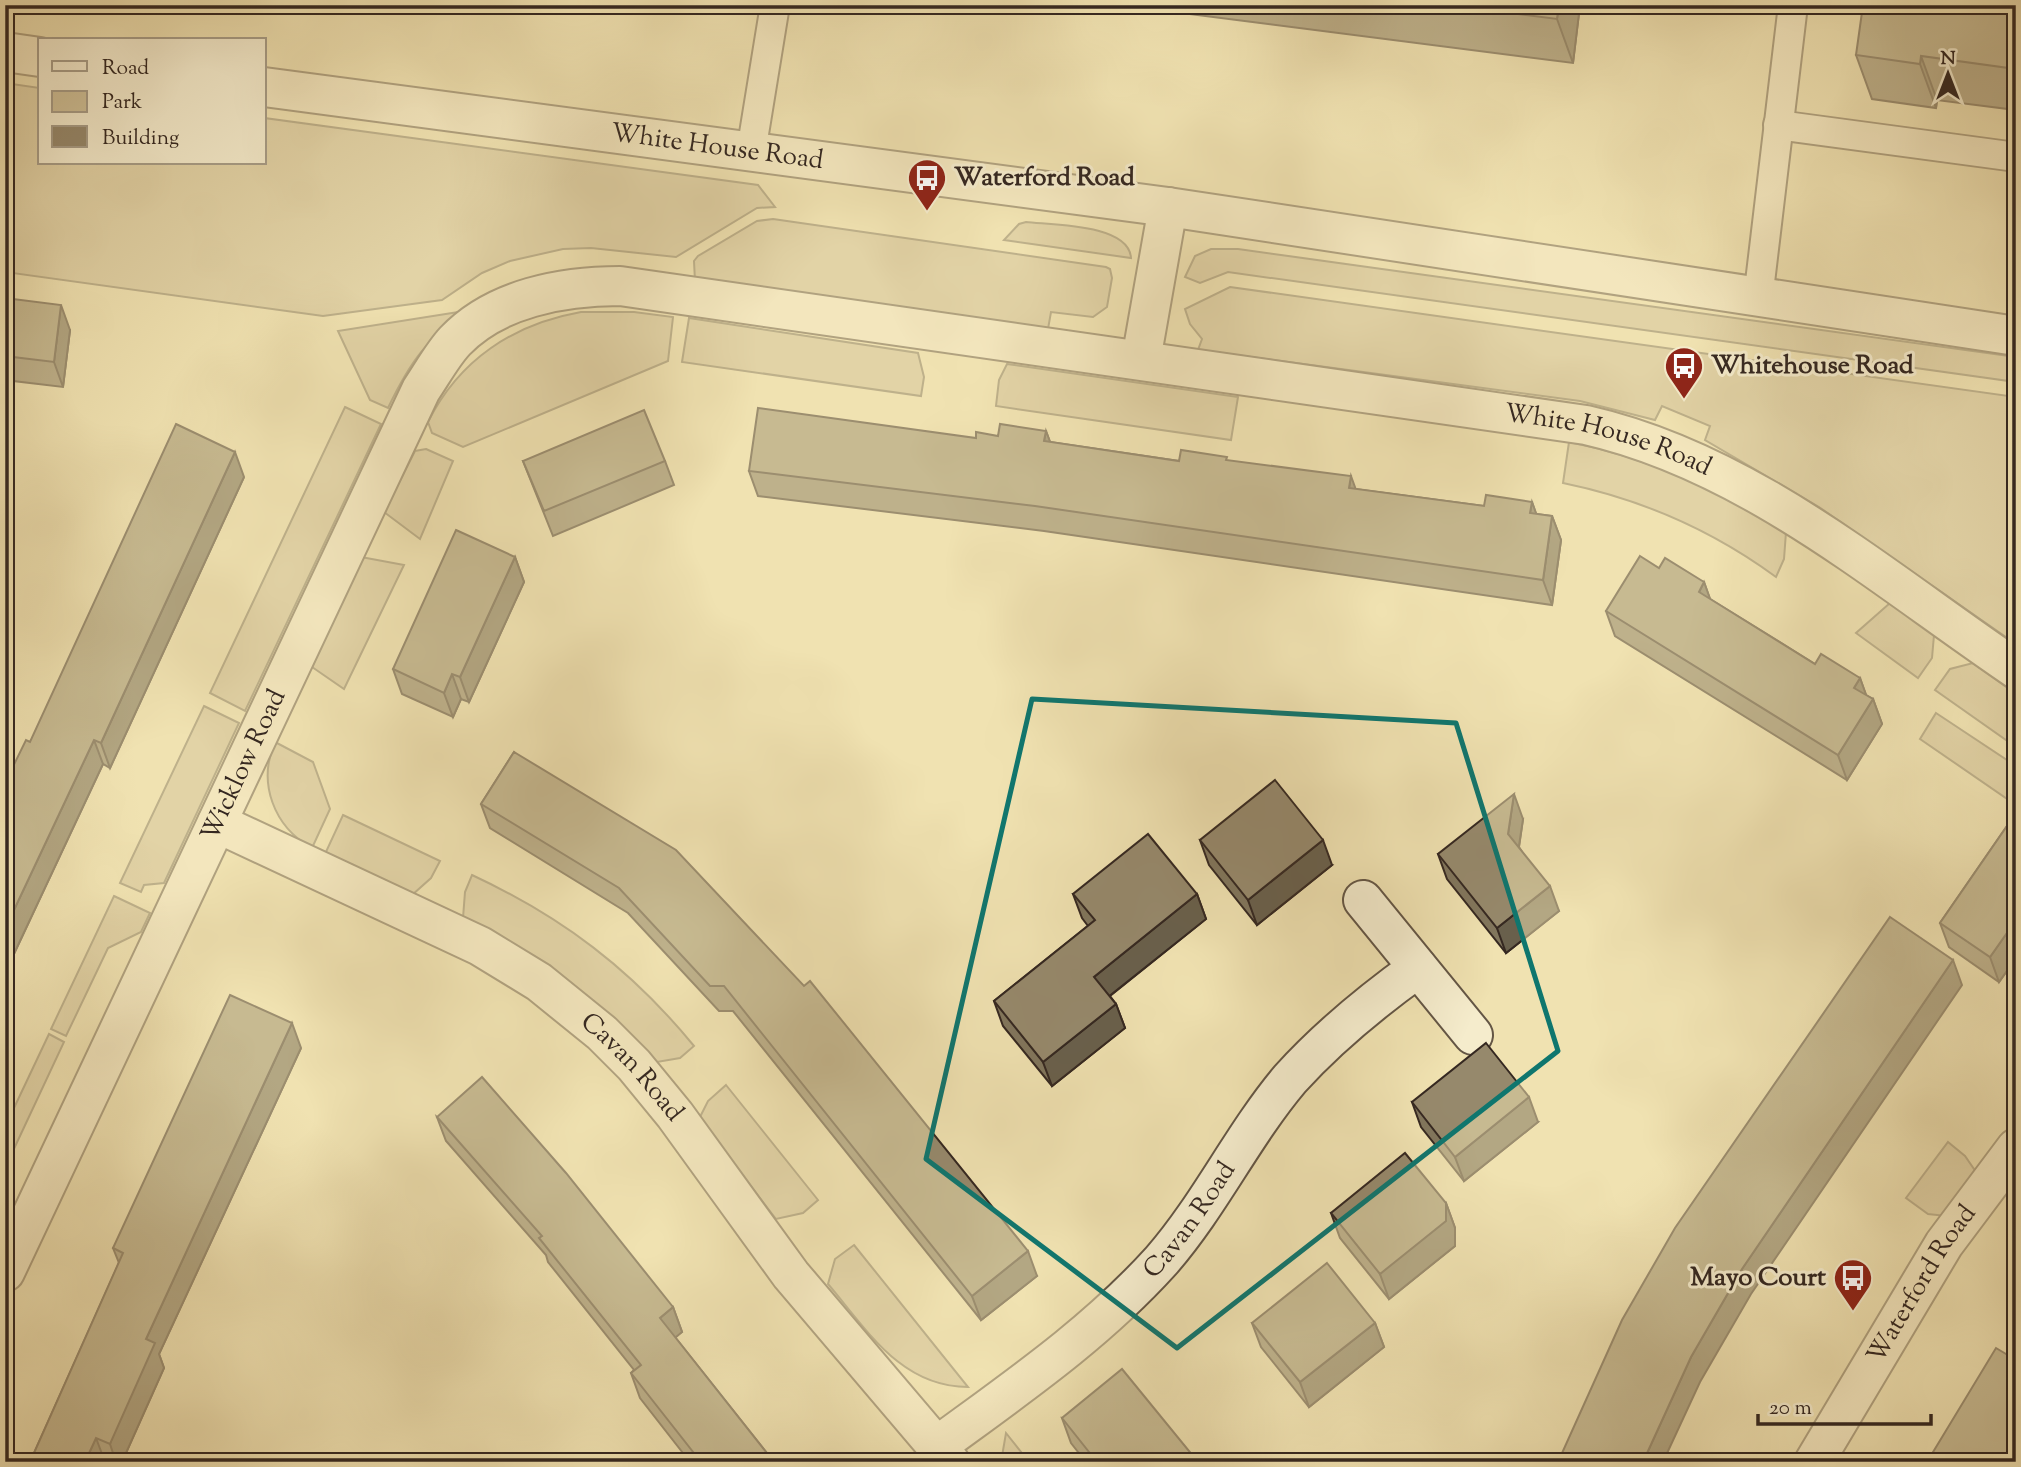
<svg xmlns="http://www.w3.org/2000/svg" width="2021" height="1467" font-family="'Sorts Mill Goudy',serif">
<style>
.green{fill:#d0c299;stroke:#82755d;stroke-width:2}
.lines{fill:none;stroke-linecap:round;stroke-linejoin:round}
.service-casing{stroke:#645645;stroke-width:32}
.minor-casing{stroke:#645645;stroke-width:42}
.tertiary-casing{stroke:#645645;stroke-width:42}
.service{stroke:#f5eccc;stroke-width:28}
.minor{stroke:#f5eccc;stroke-width:38}
.tertiary{stroke:#f5eccc;stroke-width:38}
.wall{fill:#81765d;stroke:#352821;stroke-width:2}
.shaded-wall{fill:#69604c;stroke:#352821;stroke-width:2}
.building{fill:#96896c;stroke:#352821;stroke-width:2}
.marked{fill:none;stroke:#0f766e;stroke-width:5;stroke-linejoin:round}
.labels{text-anchor:middle;dominant-baseline:central;stroke-width:6;stroke-linejoin:round;paint-order:stroke}
.street-label{font-size:26px;fill:#352821;stroke:#f5eccc}
.poi-label{font-size:26px;font-weight:bold;fill:#352821;stroke:#f5eccc;text-anchor:start}
</style>
<rect width="100%" height="100%" fill="#f0e2b1"/>
<filter id="stains"><feTurbulence type="fractalNoise" baseFrequency=".00286" numOctaves="4"/><feColorMatrix values="0 0 0 0 .2 0 0 0 0 .09 0 0 0 0 .02 0 0 0 .5 -.17"/></filter>
<radialGradient id="worn" r=".72"><stop offset=".6" stop-color="#630" stop-opacity="0"/><stop offset="1" stop-color="#630" stop-opacity=".3"/></radialGradient>
<g class="green">
<polygon points="5,83 40,88 40,163 264,163 264,118 758,185 775,207 757,208 676,257 591,248 563,249 510,261 482,273 442,300 323,316 5,272"/>
<polygon points="773,219 1106,267 1110,269 1112,278 1107,307 1093,317 1051,312 1048,329 695,281 694,261 698,256 757,221"/>
<path d="M1026 222C1053 225 1129 224 1131 258L1004 240 1019 224Z"/>
<polygon points="1211,249 1238,249 2016,357 2016,382 1228,272 1200,283 1185,277 1195,256"/>
<polygon points="1230,287 2016,397 2016,644 1819,507 1705,440 1710,426 1662,406 1655,420 1580,401 1198,350 1202,339 1190,324 1185,309"/>
<path d="M471 310C428 335 409 364 388 408L370 400 338 331Z"/>
<path d="M581 312H634L673 317 668 361 463 447 432 433 428 422C459 360 513 324 581 312Z"/>
<polygon points="689,318 918,353 924,377 921,396 682,362"/>
<polygon points="1007,364 1238,397 1231,440 996,406 999,380"/>
<polygon points="345,407 381,424 245,711 210,693"/>
<path d="M1569 442C1648 457 1718 491 1786 532L1784 559 1776 577C1712 530 1641 499 1563 483Z"/>
<polygon points="426,449 453,461 420,539 384,512 415,451"/>
<polygon points="361,557 404,565 344,689 312,667"/>
<polygon points="1890,603 1934,635 1932,658 1918,678 1856,633"/>
<polygon points="1973,663 2016,694 2016,747 1935,690 1950,669"/>
<polygon points="204,706 239,723 164,883 144,885 141,892 120,883"/>
<polygon points="1936,713 2016,766 2016,805 1920,739"/>
<path d="M275 742 313 762 330 809 312 848C274 827 257 783 275 742Z"/>
<polygon points="343,815 440,861 431,878 412,895 325,854"/>
<path d="M472 875C562 917 631 969 694 1046L680 1058 657 1062C597 1000 541 956 463 918L465 892Z"/>
<polygon points="114,896 150,913 141,932 108,948 66,1036 51,1029"/>
<polygon points="49,1034 64,1042 5,1168 5,1127"/>
<polygon points="726,1085 818,1200 803,1213 776,1219 699,1119 708,1101"/>
<polygon points="1948,1142 1965,1156 1976,1172 1946,1216 1928,1214 1906,1198"/>
<path d="M854 1245 968 1387C901 1387 867 1330 828 1284L835 1259Z"/>
<polygon points="1006,1433 1029,1462 1001,1462"/>
</g>
<g class="lines">
<g class="service-casing">
<g id="service">
<polyline points="1778,125 2016,157"/>
<polyline points="751,152 775,5"/>
<polyline points="1758,299 1793,5"/>
</g>
</g>
<g class="minor-casing">
<g id="minor">
<polyline points="1141,360 1168,207"/>
<path id="s1" d="M217 823 480 946 539 982 602 1033 634 1065 675 1115 791 1275 950 1462"/>
<polyline points="1363,900 1473,1035"/>
<path id="s2" d="M5 1272 421 390C432 374 442 355 455 341 496 298 563 286 620 286L1586 425C1749 462 1880 577 2016 669"/>
<path id="s3" d="M937 1446C1016 1388 1095 1334 1161 1261 1210 1205 1242 1136 1290 1079 1328 1037 1372 1001 1418 968"/>
<path id="s4" d="M1814 1462 1944 1244 2016 1148"/>
</g>
</g>
<g class="tertiary-casing">
<g id="tertiary">
<polyline points="5,52 40,57"/>
<path id="s5" d="M264 87 1168 207 2016 336"/>
</g>
</g>
<use href="#service" class="service"/>
<use href="#minor" class="minor"/>
<use href="#tertiary" class="tertiary"/>
</g>
<g class="wall">
<polygon points="1119,5 1580,5 1573,63"/>
<polygon points="2016,5 2016,110 1937,100 1936,108 1872,99 1856,55"/>
<polygon points="5,298 70,330 63,387 5,380"/>
<polygon points="1046,431 1050,442 1179,461 1228,461 1355,489 1484,506 1532,502 1536,514 1552,516 1561,540 1552,605 1044,531 758,496 749,471 998,436"/>
<polygon points="523,461 665,461 674,485 553,536"/>
<polygon points="244,477 110,768 103,764 5,973 30,742"/>
<polygon points="515,557 524,582 469,702 461,699 453,717 402,694 393,669"/>
<polygon points="1659,568 1704,582 1710,599 1815,664 1860,678 1866,695 1873,699 1882,724 1847,780 1615,636 1606,611"/>
<polygon points="514,752 1037,1276 981,1320 733,1011 719,1011 628,913 490,828 481,804"/>
<polygon points="2016,813 2016,958 1999,982 1949,947 1940,923"/>
<polygon points="1523,819 1519,847 1559,911 1506,953 1447,879 1438,854"/>
<polygon points="1200,840 1332,865 1257,925 1209,865"/>
<polygon points="1073,894 1197,894 1206,919 1110,996 1116,1004 1125,1028 1052,1086 1003,1026 994,1001 1088,926 1082,918"/>
<polygon points="301,1048 159,1354 164,1368 122,1462 30,1462 119,1263 113,1248"/>
<polygon points="1412,1102 1538,1122 1464,1181 1421,1127"/>
<polygon points="437,1117 673,1307 682,1332 675,1337 774,1462 690,1462 640,1398 631,1373 634,1370 548,1262 546,1255 446,1141"/>
<polygon points="1446,1203 1455,1228 1455,1246 1389,1299 1340,1238 1331,1213"/>
<polygon points="1252,1323 1375,1323 1384,1347 1309,1407 1261,1347"/>
<polygon points="1062,1418 1198,1462 1086,1462 1071,1443"/>
</g>
<g class="shaded-wall">
<polygon points="1559,5 1580,5 1573,63 1557,19"/>
<polygon points="1921,56 1937,100 1936,108 1920,64"/>
<polygon points="61,305 70,330 63,387 54,362"/>
<polygon points="1046,431 1055,455 1044,441"/>
<polygon points="235,452 244,477 110,768 101,743"/>
<polygon points="1351,476 1360,501 1349,488"/>
<polygon points="1532,502 1541,527 1530,513"/>
<polygon points="1552,516 1561,540 1552,605 1543,580"/>
<polygon points="515,557 524,582 469,702 460,677"/>
<polygon points="1704,582 1713,607 1699,592"/>
<polygon points="452,674 461,699 453,717 444,693"/>
<polygon points="1860,678 1869,703 1854,688"/>
<polygon points="1873,699 1882,724 1847,780 1838,755"/>
<polygon points="94,740 103,764 5,973 5,929"/>
<polygon points="1514,794 1523,819 1517,859 1508,834"/>
<polygon points="1323,840 1332,865 1257,925 1248,900"/>
<polygon points="1550,886 1559,911 1506,953 1497,928"/>
<polygon points="1197,894 1206,919 1103,1001 1094,977"/>
<polygon points="2016,920 2016,958 1999,982 1990,957"/>
<polygon points="1953,960 1962,985 1751,1294 1700,1382 1663,1462 1643,1462 1691,1357 1742,1269"/>
<polygon points="1116,1004 1125,1028 1052,1086 1043,1062"/>
<polygon points="292,1023 301,1048 159,1354 164,1368 122,1462 116,1462 110,1444 146,1339"/>
<polygon points="1529,1097 1538,1122 1464,1181 1455,1157"/>
<polygon points="1446,1203 1455,1228 1455,1246 1389,1299 1380,1274"/>
<polygon points="1028,1251 1037,1276 981,1320 972,1296"/>
<polygon points="673,1307 682,1332 669,1343 660,1318"/>
<polygon points="1375,1323 1384,1347 1309,1407 1300,1382"/>
<polygon points="2016,1437 2016,1462 2001,1462"/>
<polygon points="96,1438 105,1462 85,1462"/>
</g>
<g class="building">
<polygon points="1446,5 1559,5 1557,19"/>
<polygon points="1863,5 2016,5 2016,69 1921,56 1920,64 1856,55"/>
<polygon points="5,298 61,305 54,362 5,356"/>
<polygon points="758,408 976,438 976,432 998,436 1000,424 1046,431 1044,441 1179,461 1181,450 1227,457 1226,460 1351,476 1349,488 1484,506 1486,495 1532,502 1530,513 1552,516 1543,580 1035,506 749,471"/>
<polygon points="644,410 665,461 544,511 523,461"/>
<polygon points="176,424 235,452 101,743 94,740 5,929 5,783 26,740 30,742"/>
<polygon points="456,530 515,557 460,677 452,674 444,693 393,669"/>
<polygon points="1640,556 1659,568 1665,558 1704,582 1699,592 1815,664 1821,654 1860,678 1854,688 1873,699 1838,755 1606,611"/>
<polygon points="514,752 676,850 804,986 810,981 1028,1251 972,1296 724,986 710,986 619,888 481,804"/>
<polygon points="1275,780 1323,840 1248,900 1200,840"/>
<polygon points="1514,794 1508,834 1550,886 1497,928 1438,854"/>
<polygon points="2016,813 2016,920 1990,957 1940,923"/>
<polygon points="1148,834 1197,894 1094,977 1116,1004 1043,1062 994,1001 1095,920 1073,894"/>
<polygon points="1890,917 1953,960 1742,1269 1691,1357 1643,1462 1558,1462 1622,1320 1675,1228"/>
<polygon points="230,995 292,1023 146,1339 155,1343 110,1444 96,1438 85,1462 30,1462 123,1253 113,1248"/>
<polygon points="1486,1043 1529,1097 1455,1157 1412,1102"/>
<polygon points="482,1077 566,1173 673,1307 660,1318 774,1462 701,1462 631,1373 641,1365 539,1238 542,1236 437,1117"/>
<polygon points="1405,1153 1446,1203 1446,1221 1380,1274 1331,1213"/>
<polygon points="1327,1263 1375,1323 1300,1382 1252,1323"/>
<polygon points="1996,1348 2016,1360 2016,1437 2001,1462 1927,1462"/>
<polygon points="1122,1369 1198,1462 1097,1462 1062,1418"/>
</g>
<path d="M0 0H2021V1467H0ZM1032 699 1456 723 1558 1051 1177 1348 926 1159Z" fill="#f0e2b1" fill-opacity=".55" fill-rule="evenodd"/>
<path class="marked" d="M1032 699 1456 723 1558 1051 1177 1348 926 1159Z"/>
<defs>
<g id="bus-pin" transform="scale(2.0125)"><path d="M0 17L-7.5 6A9.5 9.5 0 1 1 7.5 6Z" fill="#8f2418" stroke="#f5eccc"/><path d="M-5-6H5V4H4V6H2V4H-2V6H-4V4H-5ZM-3.5-4V0h7V-4ZM-3.5 1.2v1.5H-2V1.2ZM2 1.2v1.5H3.5V1.2Z" fill="#fff"/></g>
</defs>
<g fill-rule="evenodd">
<use href="#bus-pin" x="927" y="178"/>
<use href="#bus-pin" x="1684" y="366"/>
<use href="#bus-pin" x="1853" y="1278"/>
</g>
<g class="labels">
<g class="street-label">
<text stroke="none"><textPath href="#s5" startOffset="457">White House Road</textPath></text>
<text stroke="none"><textPath href="#s2" startOffset="2214">White House Road</textPath></text>
<text stroke="none"><textPath href="#s2" startOffset="560">Wicklow Road</textPath></text>
<text stroke="none"><textPath href="#s1" startOffset="486">Cavan Road</textPath></text>
<text stroke="none"><textPath href="#s3" startOffset="341">Cavan Road</textPath></text>
<text stroke="none"><textPath href="#s4" startOffset="208">Waterford Road</textPath></text>
</g>
<g class="poi-label">
<text x="954" y="178">Waterford Road</text>
<text x="1711" y="366">Whitehouse Road</text>
<text x="1826" y="1278" text-anchor="end">Mayo Court</text>
</g>
</g>
<rect width="2021" height="1467" fill="none" stroke="#f0e2b1" stroke-width="28"/>
<rect x="7" y="7" width="2007" height="1453" fill="none" stroke="#352821" stroke-width="3.5"/>
<rect x="14" y="14" width="1993" height="1439" fill="none" stroke="#352821" stroke-width="2"/>
<rect x="38" y="38" width="228" height="126" fill="#f5eccc" stroke="#a89e88" stroke-width="2"/>
<rect x="52" y="61" width="35" height="10" fill="#f5eccc" stroke="#a89e88" stroke-width="2"/>
<text x="102" y="74" font-size="21" fill="#352821">Road</text>
<rect x="52" y="91" width="35" height="21" fill="#d0c299" stroke="#a89e88" stroke-width="2"/>
<text x="102" y="108" font-size="21" fill="#352821">Park</text>
<rect x="52" y="126" width="35" height="21" fill="#96896c" stroke="#a89e88" stroke-width="2"/>
<text x="102" y="144" font-size="21" fill="#352821">Building</text>
<g transform="translate(1948 74)" stroke="#f5eccc" stroke-width="5" paint-order="stroke">
<path d="M0-5L12 26L0 18L-12 26Z" fill="#352821"/>
<text y="-10" font-size="19" font-weight="bold" text-anchor="middle" fill="#352821">N</text>
</g>
<path d="M1758 1414v10h173v-10" fill="none" stroke="#352821" stroke-width="3.5"/>
<text x="1769" y="1414" font-size="21" fill="#352821" stroke="#f5eccc" stroke-width="5" paint-order="stroke">20 m</text>
<rect width="100%" height="100%" filter="url(#stains)"/>
<rect width="100%" height="100%" fill="url(#worn)"/>
</svg>
